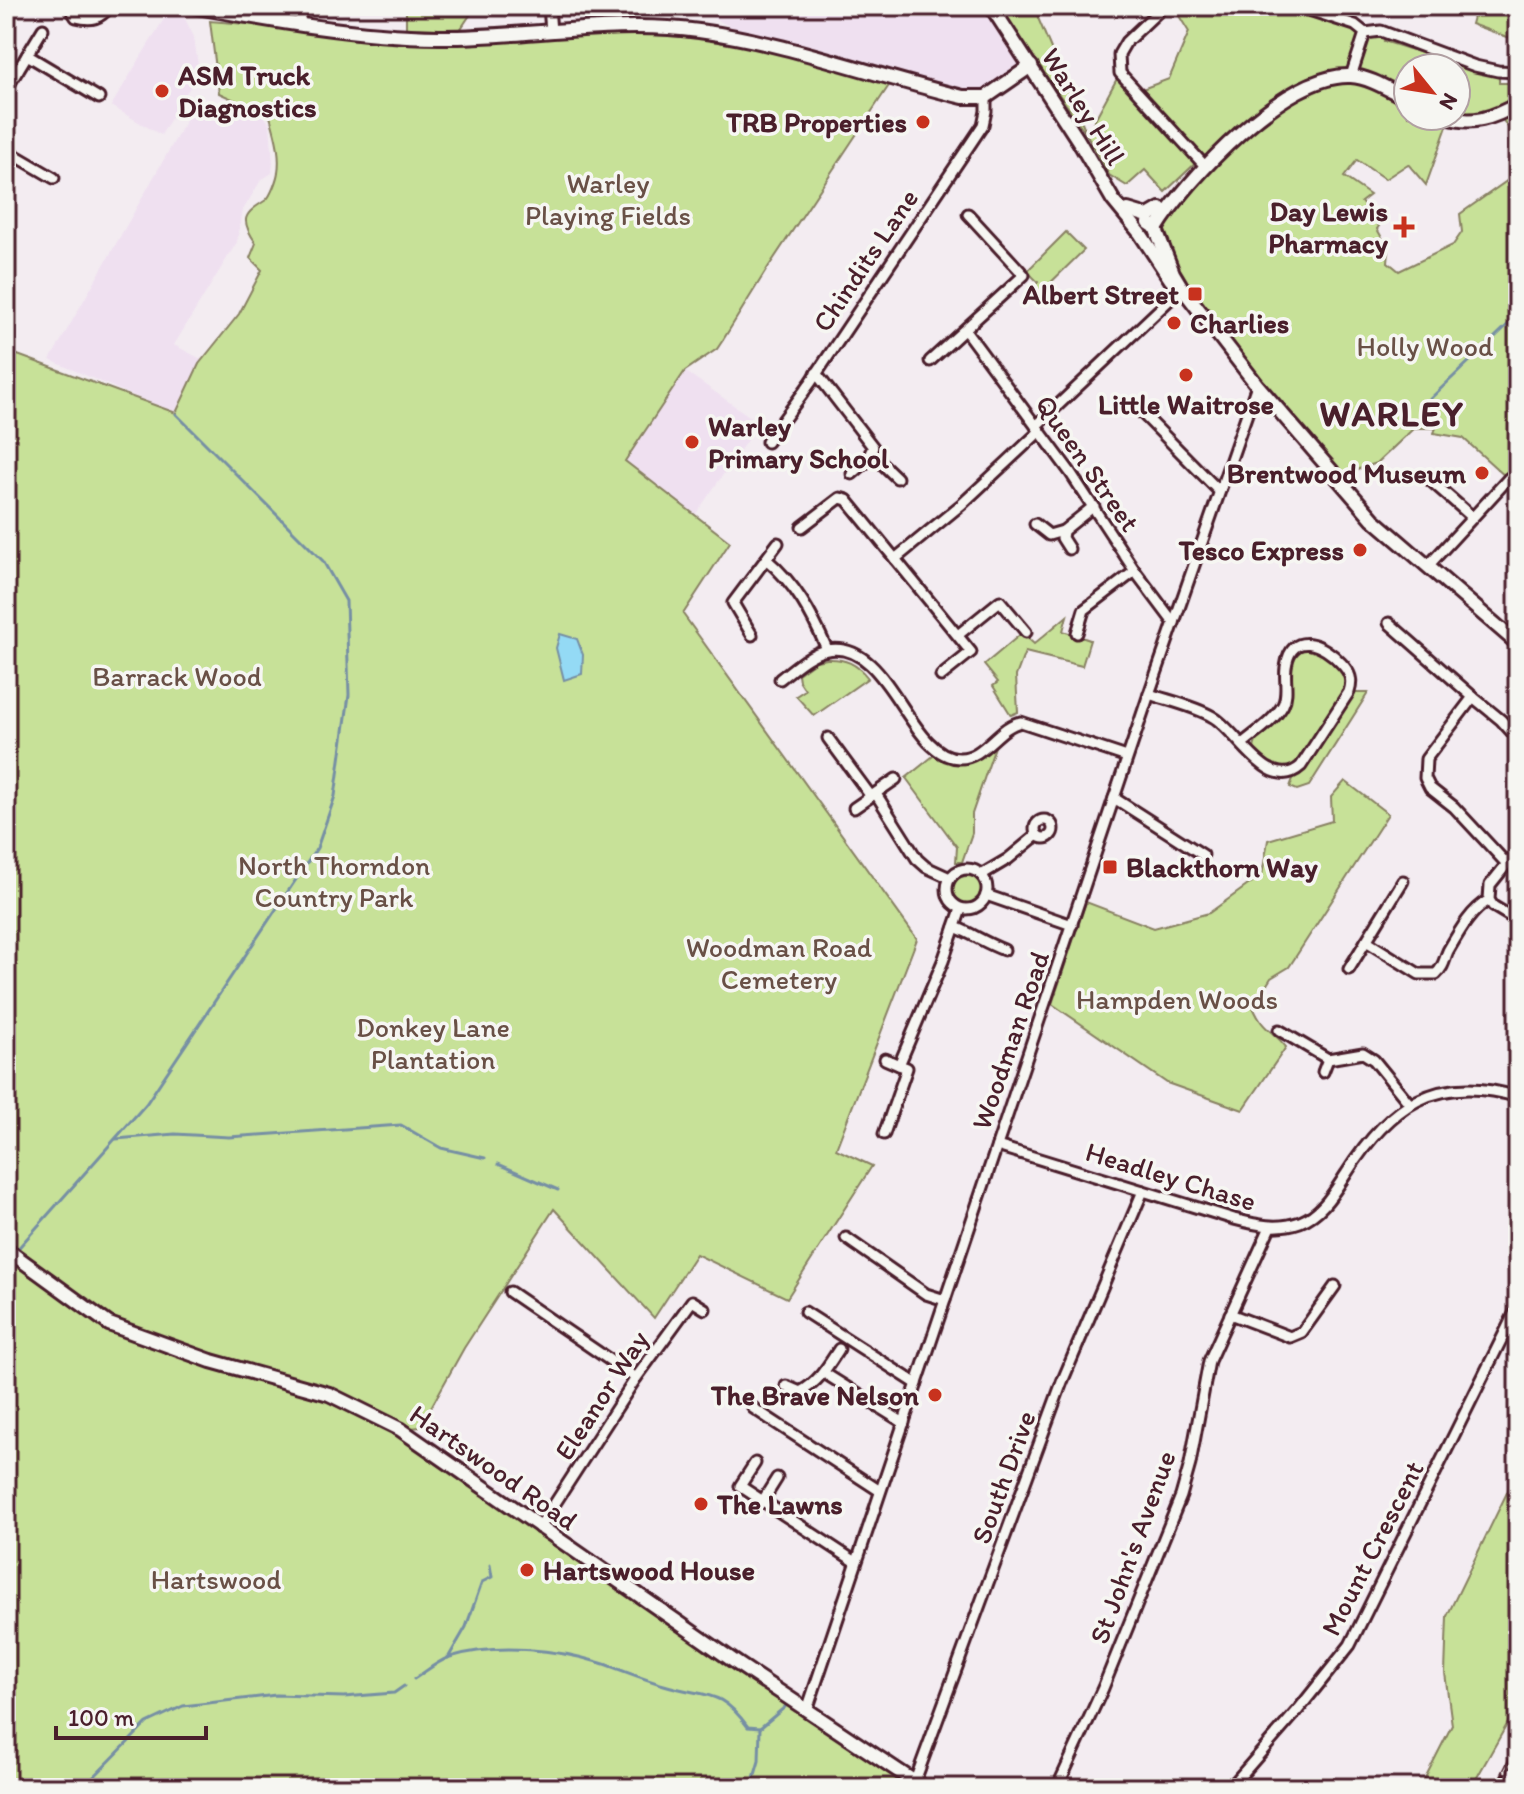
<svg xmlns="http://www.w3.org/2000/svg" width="1524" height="1794" font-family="Itim,sans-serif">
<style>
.built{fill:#efe0f0}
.green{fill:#c7e198;stroke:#888062;stroke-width:2;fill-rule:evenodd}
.water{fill:#94daf5;stroke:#768fa4;stroke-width:2}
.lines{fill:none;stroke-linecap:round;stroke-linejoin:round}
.stream{stroke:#768fa4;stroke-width:3}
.street-casing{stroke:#4a1f2b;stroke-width:15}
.secondary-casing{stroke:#4a1f2b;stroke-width:18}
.street{stroke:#f6f6f2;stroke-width:9}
.secondary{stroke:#f6f6f2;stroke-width:12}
.rail-casing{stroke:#4a1f2b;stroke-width:6}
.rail{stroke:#f6f6f2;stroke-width:3;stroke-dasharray:9;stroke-linecap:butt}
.poi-dot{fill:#c8321e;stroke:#f6f6f2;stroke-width:3}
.labels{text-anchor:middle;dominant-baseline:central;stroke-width:7;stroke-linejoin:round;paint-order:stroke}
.poi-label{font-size:28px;font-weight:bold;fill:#4a1f2b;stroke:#f6f6f2;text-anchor:start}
.street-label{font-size:28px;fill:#4a1f2b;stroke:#f6f6f2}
.park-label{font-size:28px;fill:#695046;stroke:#f6f6f2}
.district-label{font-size:36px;font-weight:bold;letter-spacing:2px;fill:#4a1f2b;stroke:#f6f6f2}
</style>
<rect width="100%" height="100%" fill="#f3ecf1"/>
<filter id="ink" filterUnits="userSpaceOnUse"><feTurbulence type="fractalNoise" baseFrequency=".0125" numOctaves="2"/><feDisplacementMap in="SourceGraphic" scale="16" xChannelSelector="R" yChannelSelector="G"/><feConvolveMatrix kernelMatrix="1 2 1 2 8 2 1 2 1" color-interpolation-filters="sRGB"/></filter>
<g filter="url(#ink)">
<g class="built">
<polygon points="691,6 991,6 1031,66 986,97 759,42"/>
<polygon points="170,9 185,11 185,19 194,37 199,72 161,135 111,106"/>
<polygon points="201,94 210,115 225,118 253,109 264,115 270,125 273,163 272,173 261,180 243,210 237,242 174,345 203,360 176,414 50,360"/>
<polygon points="685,371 759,423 695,515 625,461"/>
</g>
<g class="green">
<path d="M406 6H476L456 36 697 30 894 78 767 269 723 340 717 349 685 371 625 461 730 542 683 614 917 939 836 1149 872 1166 787 1298 696 1254 654 1318 554 1209 464 1348 420 1427 402 1429 922 1788H6V353L15 354 176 413 199 364 239 314 262 270 250 258 256 243C239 219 244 214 266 200 271 196 277 179 278 172 281 153 275 134 270 116L219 93 210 21 437 40 406 35Z"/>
<path d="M998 6H1037L1038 18 1087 134 1120 73 1137 91 1169 79 1189 32 1173 6H1297L1365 33 1387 32 1384 41 1499 77V83H1518V140L1498 114 1450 118 1426 185 1408 164 1385 179 1357 160 1344 177 1370 195 1361 202 1379 226 1377 229 1389 250 1388 262 1399 271 1453 245 1462 232 1460 214 1518 173V488L1463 438 1434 433 1436 428H1414L1377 463 1359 469 1341 485 1182 288 1160 221 1205 166 1199 160 1165 192 1145 170 1127 186 1109 175 1087 135ZM1408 68H1456V116H1408Z"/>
<polygon points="1463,6 1518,6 1510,38 1471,24 1474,13 1462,9"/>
<polygon points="1066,232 1084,250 1038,295 1032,289 1038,282 1027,271"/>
<polygon points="1067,616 1063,631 1090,640 1082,666 1025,652 1016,676 1018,712 1011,715 993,686 998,682 984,665 1022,633 1034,644"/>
<path d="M1310 647C1327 653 1348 669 1345 689L1299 763C1291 768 1285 771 1276 767 1223 746 1283 726 1290 699 1294 679 1282 653 1310 647Z"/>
<path d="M827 659C845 658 857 664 868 678L814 716 796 696 805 690 799 681 798 674 816 661Z"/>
<polygon points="1353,693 1368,693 1309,786 1297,790 1290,787 1294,776 1306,767"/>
<polygon points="999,735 972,814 972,833 962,862 956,862 957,847 906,778 938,752 960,758"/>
<path d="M1345 781 1388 814 1289 967 1271 978 1253 1007C1264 1032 1272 1029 1286 1047L1243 1110 1167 1083 1052 1004 1086 902 1154 928 1209 913 1262 875 1268 840 1332 821 1331 797Z"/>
<circle cx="967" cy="891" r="15"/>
<polygon points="1518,1470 1518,1705 1471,1788 1420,1788 1452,1725 1445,1673 1447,1616"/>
</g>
<polygon class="water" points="560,634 577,639 583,655 582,674 564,680 556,648"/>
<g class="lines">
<g class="stream">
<polyline points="1430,399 1518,315"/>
<polyline points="116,1139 175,1134 229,1137 401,1125 441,1148 485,1158"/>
<polyline points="498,1164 558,1190"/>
<polyline points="14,1253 146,1104 317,848 335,796 349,695 346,601 323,561 176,414"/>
<polyline points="448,1658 466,1627 482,1582 492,1577 490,1565"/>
<path d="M414 1679C425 1672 438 1661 450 1657 495 1643 557 1649 601 1663 622 1670 643 1679 664 1685 706 1698 719 1687 748 1727L760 1728 785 1707"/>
<polyline points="83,1788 147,1723 183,1706 276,1695 344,1697 394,1693 404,1686"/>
<polyline points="751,1788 759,1761 760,1728"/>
</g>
<g class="street-casing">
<g id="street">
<path d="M69 6 76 17C92 21 100 19 110 6"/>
<polyline points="549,6 551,32"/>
<polyline points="1164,6 1126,42 1119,54 1120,73 1205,166"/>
<polyline points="1297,6 1355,25 1365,33 1351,76"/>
<polyline points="300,24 301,6"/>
<polyline points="1365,33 1381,31 1475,66 1498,71 1518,72"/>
<polyline points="27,55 99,98"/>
<polyline points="18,70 43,29"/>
<polyline points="6,90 18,70 9,64"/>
<polyline points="6,150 54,178"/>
<polyline points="965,330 1070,472 1135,571 1174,623"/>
<polyline points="930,361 1024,275 968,214"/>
<polyline points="816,373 873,447 866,462 852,474"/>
<polyline points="1142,413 1218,490"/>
<polyline points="1036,426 1182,288"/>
<polyline points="767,442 811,382 983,125 986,111 986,97"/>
<polyline points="872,454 897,478"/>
<polyline points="1430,480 1471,516"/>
<polyline points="1035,524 1049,535 1063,531 1094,506"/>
<polyline points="802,527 840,498 847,500 971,652 941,676"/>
<polyline points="1063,531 1062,538 1069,549"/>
<path d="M766 559C796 584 812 615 827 649"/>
<polyline points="895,559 962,504 1040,431"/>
<polyline points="1428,566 1509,478"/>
<polyline points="1389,623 1473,697"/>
<polyline points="1077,633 1084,610 1135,571"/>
<polyline points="752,635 733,603 778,543"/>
<polyline points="958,635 1000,601 1026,632"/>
<path d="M780 679C793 669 810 653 827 650 890 638 908 757 959 758 984 759 998 726 1021 722L1127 757"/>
<path d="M1149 694C1170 701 1194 706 1213 717 1237 730 1269 795 1301 766L1349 692C1353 680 1350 672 1341 663 1324 644 1291 629 1286 667 1284 680 1289 693 1283 705 1274 721 1255 733 1242 744"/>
<polyline points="828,738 870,795"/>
<polyline points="876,794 917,859 926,867 950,878"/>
<polyline points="1114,798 1203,855"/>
<polyline points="854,808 896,779"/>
<circle cx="1044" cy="829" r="9"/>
<polyline points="1518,850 1490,885 1489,900 1493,906 1518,921"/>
<polyline points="1507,864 1454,807 1430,788 1425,778 1426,759 1473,697 1501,720 1518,739"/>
<circle cx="967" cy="889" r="20"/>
<polyline points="981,875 1008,859 1037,835"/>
<polyline points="986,895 1072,925"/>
<path d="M955 927C973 934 985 943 1004 950"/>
<path d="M1366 941 1419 974H1436C1444 967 1444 960 1448 951 1459 932 1470 911 1489 900"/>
<polyline points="1349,969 1403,881"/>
<polyline points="1279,1030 1328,1059 1363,1053 1374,1060 1409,1103"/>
<polyline points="885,1059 899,1065"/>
<polyline points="1323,1072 1328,1059"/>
<polyline points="884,1134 907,1068 899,1065 943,961 961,909"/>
<path d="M997 1146 1234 1219C1257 1225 1277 1230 1300 1222 1322 1214 1334 1192 1346 1174 1389 1106 1436 1072 1518 1097"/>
<polyline points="846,1238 926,1294 945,1300"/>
<polyline points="510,1292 636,1378"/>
<polyline points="805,1312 917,1384"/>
<polyline points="1230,1314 1290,1337 1302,1332 1335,1286"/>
<polyline points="824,1373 904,1423"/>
<path d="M786 1386 800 1392C819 1382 828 1366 839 1349"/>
<polyline points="753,1408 880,1491"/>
<polyline points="755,1463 740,1486 856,1562"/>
<polyline points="762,1502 777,1478"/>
<polyline points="539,1528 636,1378 692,1301 705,1309"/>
<polyline points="807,1710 1149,694 1257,385"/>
<polyline points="915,1781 1062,1382 1143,1191"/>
<polyline points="1057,1788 1103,1688 1181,1496 1190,1464 1209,1361 1270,1227"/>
<polyline points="1230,1788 1298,1710 1350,1645 1518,1306"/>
</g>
</g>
<g class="secondary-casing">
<g id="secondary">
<path d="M192 6C273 21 357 36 439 37 525 38 612 19 699 31 789 43 874 76 963 97H986L1031 66"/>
<polyline points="991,6 1078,140 1113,200 1140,233 1171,280"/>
<path d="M1444 116C1472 126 1493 118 1518 104"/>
<polyline points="1128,210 1148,216 1160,209"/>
<polyline points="1149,223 1155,227 1173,273 1182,288 1257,385 1373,519 1518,644"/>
<path d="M1156 229C1187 179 1287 72 1351 76 1370 77 1391 91 1408 99"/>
<polyline points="6,1249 109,1324 211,1361 329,1394 400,1429 738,1664 924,1788"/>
</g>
</g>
<use href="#street" class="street"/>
<use href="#secondary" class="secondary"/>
<g class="rail-casing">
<g id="rail">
<polyline points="1497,1788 1518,1746"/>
<polyline points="1513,1788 1518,1778"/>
</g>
</g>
<use href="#rail" class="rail"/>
</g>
</g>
<g class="poi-dot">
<circle cx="162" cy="91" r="8"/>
<circle cx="923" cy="122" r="8"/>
<path d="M1400 215h8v8h8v8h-8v8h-8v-8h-8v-8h8z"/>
<rect x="1187" y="286" width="16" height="16" rx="4"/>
<circle cx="1174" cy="323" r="8"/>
<circle cx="1186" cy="375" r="8"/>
<circle cx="692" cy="442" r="8"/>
<circle cx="1482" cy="473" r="8"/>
<circle cx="1360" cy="550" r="8"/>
<rect x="1102" y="859" width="16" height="16" rx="4"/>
<circle cx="935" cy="1395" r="8"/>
<circle cx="701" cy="1504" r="8"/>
<circle cx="527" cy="1570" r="8"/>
</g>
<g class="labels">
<g class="poi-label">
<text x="178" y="75">ASM Truck<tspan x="178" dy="32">Diagnostics</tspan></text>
<text x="907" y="122" text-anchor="end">TRB Properties</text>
<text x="1388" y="211" text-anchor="end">Day Lewis<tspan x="1388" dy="32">Pharmacy</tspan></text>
<text x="1179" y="294" text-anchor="end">Albert Street</text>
<text x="1190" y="323">Charlies</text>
<text x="1186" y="404" text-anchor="middle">Little Waitrose</text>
<text x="708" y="426">Warley<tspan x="708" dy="32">Primary School</tspan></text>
<text x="1466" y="473" text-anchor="end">Brentwood Museum</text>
<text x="1344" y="550" text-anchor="end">Tesco Express</text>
<text x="1126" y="867">Blackthorn Way</text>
<text x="919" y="1395" text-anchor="end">The Brave Nelson</text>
<text x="717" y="1504">The Lawns</text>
<text x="543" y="1570">Hartswood House</text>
</g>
<g class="street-label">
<text transform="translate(1084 106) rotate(58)">Warley Hill</text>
<text transform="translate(865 260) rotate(-56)">Chindits Lane</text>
<text transform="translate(1088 463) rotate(55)">Queen Street</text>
<text transform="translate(1010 1040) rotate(-71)">Woodman Road</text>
<text transform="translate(1171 1176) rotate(17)">Headley Chase</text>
<text transform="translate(601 1395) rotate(-57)">Eleanor Way</text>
<text transform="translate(494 1467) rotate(35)">Hartswood Road</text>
<text transform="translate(1003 1477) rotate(-70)">South Drive</text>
<text transform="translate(1132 1547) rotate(-70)">St John's Avenue</text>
<text transform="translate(1372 1548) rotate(-63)">Mount Crescent</text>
</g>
<g class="park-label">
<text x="608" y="183">Warley<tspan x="608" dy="32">Playing Fields</tspan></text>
<text x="1425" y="346">Holly Wood</text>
<text x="177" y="676">Barrack Wood</text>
<text x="334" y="865">North Thorndon<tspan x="334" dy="32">Country Park</tspan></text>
<text x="779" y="947">Woodman Road<tspan x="779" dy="32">Cemetery</tspan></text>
<text x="1177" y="999">Hampden Woods</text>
<text x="433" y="1027">Donkey Lane<tspan x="433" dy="32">Plantation</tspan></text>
<text x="216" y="1579">Hartswood</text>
</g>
<g class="district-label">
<text x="1392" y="413">WARLEY</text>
</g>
</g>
<rect width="1524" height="1794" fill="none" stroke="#f6f6f2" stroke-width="32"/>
<rect x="16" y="16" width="1492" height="1762" fill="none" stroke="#4a1f2b" stroke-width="3" filter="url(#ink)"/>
<g transform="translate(1432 92) rotate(120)"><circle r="38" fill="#f6f6f2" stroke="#b1a0a2" stroke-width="2"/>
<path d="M0-6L14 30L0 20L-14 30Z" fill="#c8321e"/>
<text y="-12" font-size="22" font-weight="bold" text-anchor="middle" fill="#4a1f2b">N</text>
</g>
<path d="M56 1726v12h150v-12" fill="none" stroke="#4a1f2b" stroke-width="4"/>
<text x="68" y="1726" font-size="24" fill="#4a1f2b" stroke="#f6f6f2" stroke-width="6" paint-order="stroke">100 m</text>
</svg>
